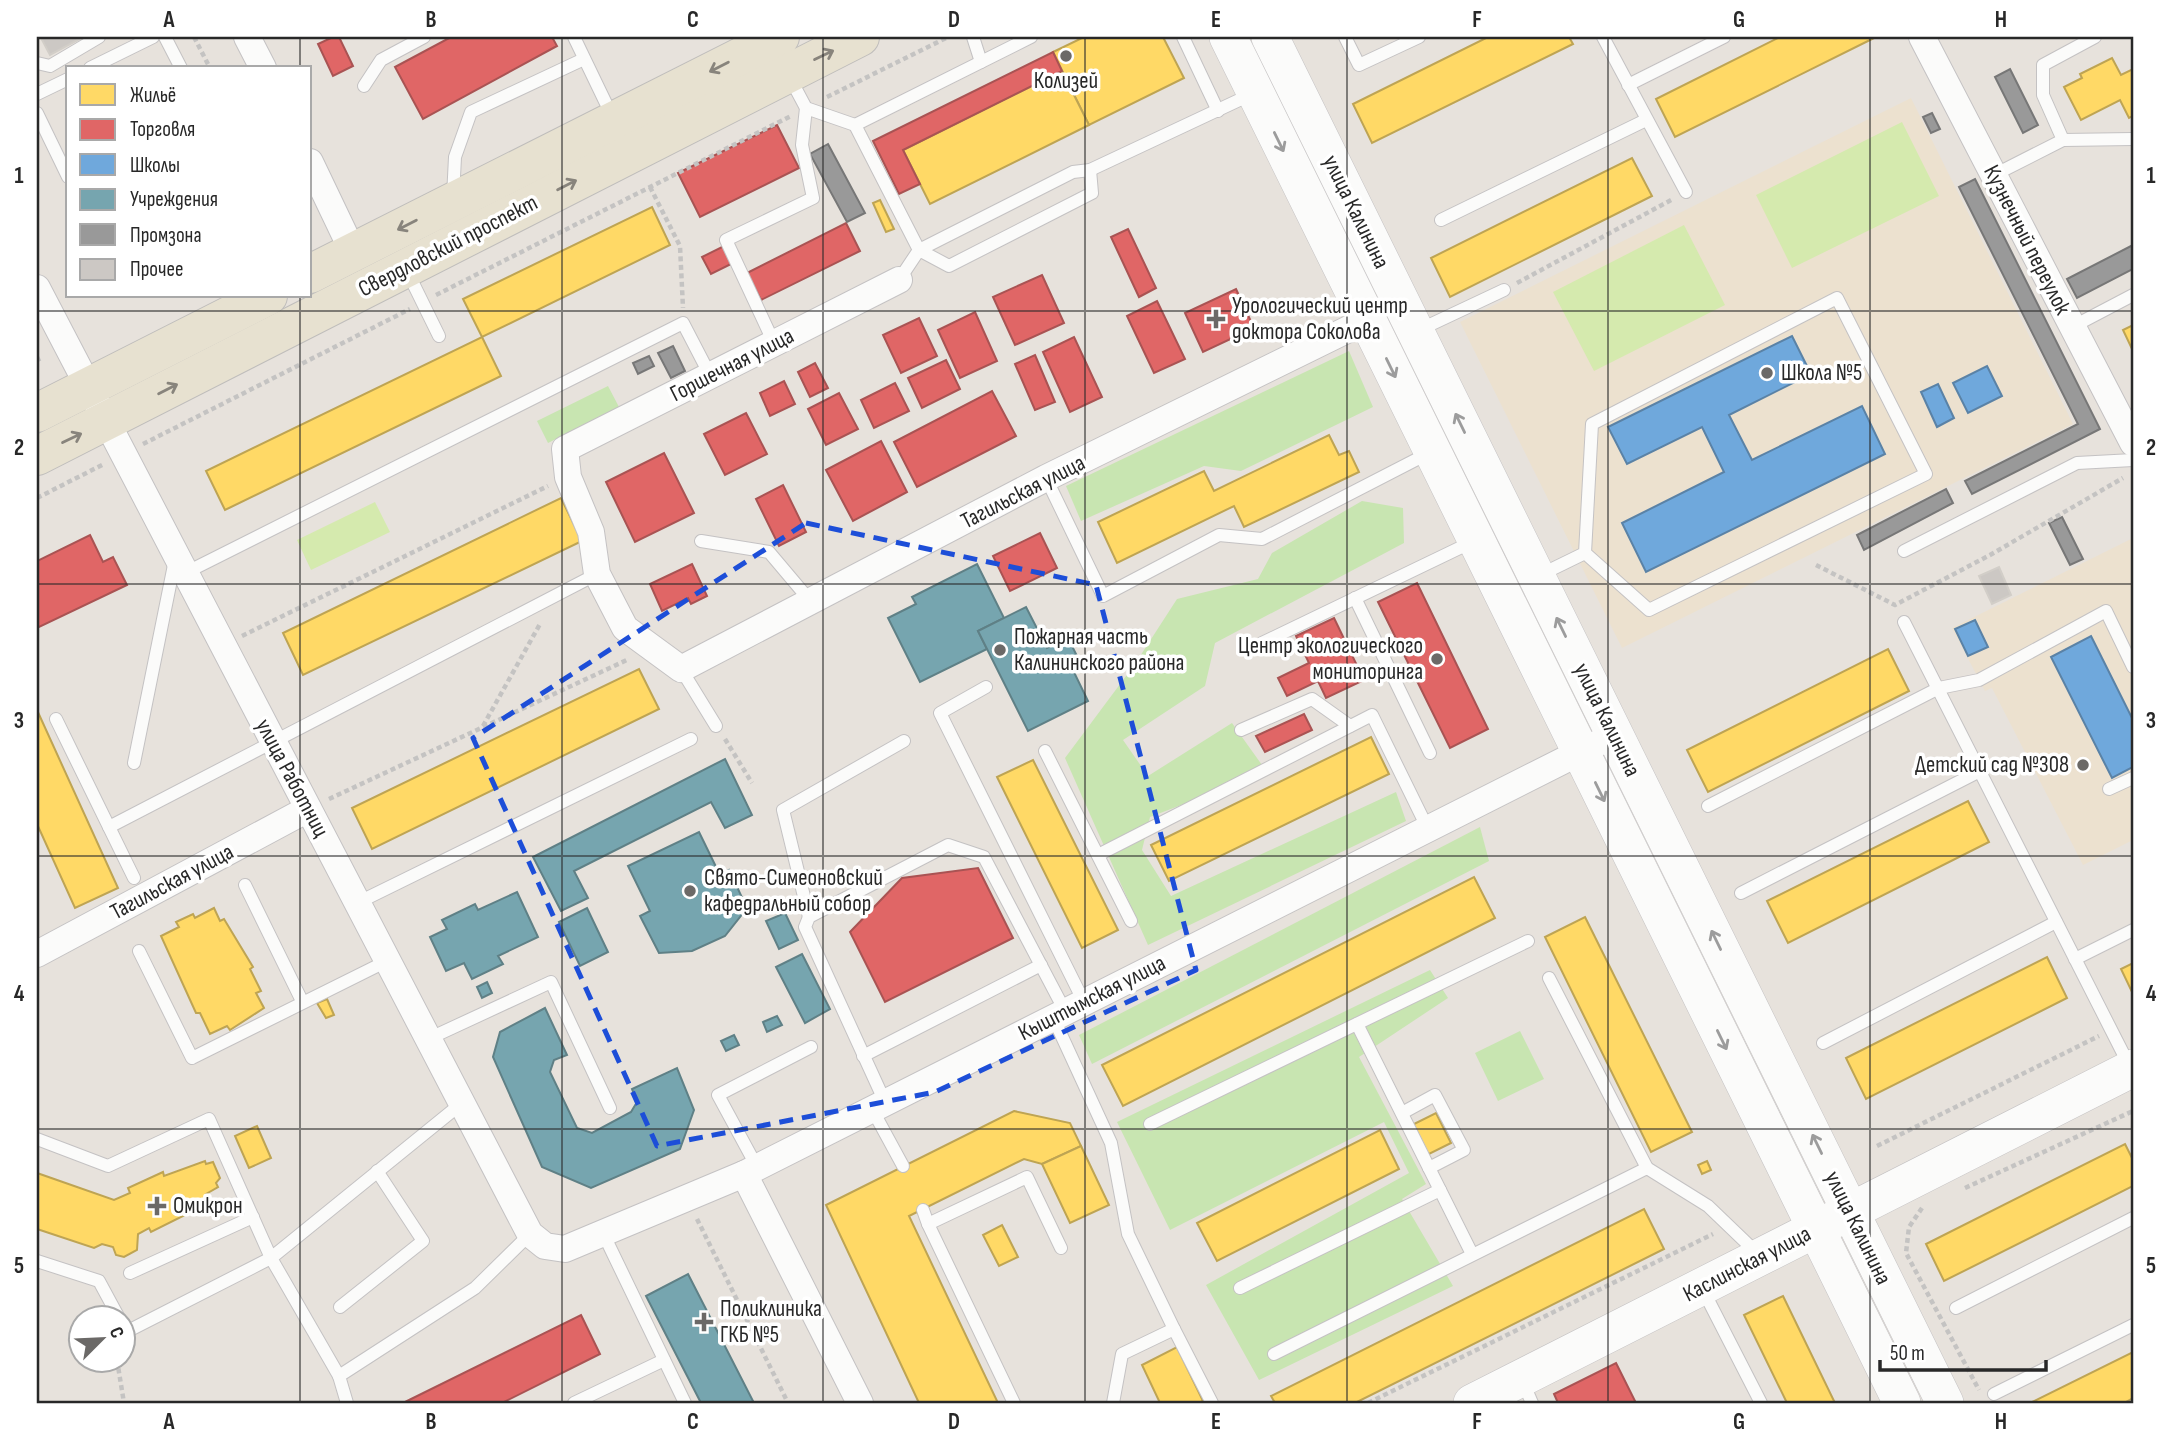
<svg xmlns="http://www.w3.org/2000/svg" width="2170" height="1440" font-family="'Sofia Sans Condensed',sans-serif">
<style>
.education{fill:#ece1cf}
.green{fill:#c8e5b1}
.pitch{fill:#d5eaae}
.homes{fill:#ffd966;stroke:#bea453;stroke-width:2}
.shops{fill:#e06666;stroke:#a95353;stroke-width:2}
.schools{fill:#6fa8dc;stroke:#5a82a6;stroke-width:2}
.public{fill:#76a5af;stroke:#5f8086;stroke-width:2}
.industry{fill:#999;stroke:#777;stroke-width:2}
.building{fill:#ccc8c4;stroke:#d2cec8;stroke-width:2}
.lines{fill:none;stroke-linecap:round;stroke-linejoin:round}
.lane-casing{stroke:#c4c2c3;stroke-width:14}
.street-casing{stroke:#c4c2c3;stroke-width:28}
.secondary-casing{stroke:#c4c2c3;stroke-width:38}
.primary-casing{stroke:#bfbdbb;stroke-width:40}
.path{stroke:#c4c3c2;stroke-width:4.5;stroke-dasharray:5 3.5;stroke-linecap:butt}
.lane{stroke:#fbfbfa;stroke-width:12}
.street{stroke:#fbfbfa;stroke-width:26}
.secondary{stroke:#fbfbfa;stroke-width:37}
.primary{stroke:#e7e1d0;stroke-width:38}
.oneway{stroke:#88847c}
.oneway2{stroke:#9c9c9c}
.marked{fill:none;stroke:#1d4ed8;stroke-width:5;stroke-dasharray:14 9;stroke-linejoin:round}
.grid{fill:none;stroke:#282828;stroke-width:2;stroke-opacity:0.55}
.poi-dot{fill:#6b6967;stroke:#fff;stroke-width:2.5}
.labels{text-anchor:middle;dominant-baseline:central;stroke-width:7;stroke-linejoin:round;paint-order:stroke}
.poi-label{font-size:23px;fill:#282828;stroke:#fff;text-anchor:start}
.street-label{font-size:23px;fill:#282828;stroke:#fff}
.neatline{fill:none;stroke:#282828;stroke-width:2.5}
.grid-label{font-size:23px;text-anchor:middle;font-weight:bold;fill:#282828}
</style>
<rect width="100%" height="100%" fill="#e7e2dc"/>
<g class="education">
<polygon points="1911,98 2073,424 1622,648 1460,322"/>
<polygon points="2133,538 2133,840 2083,865 1992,688 1985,691 1952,628"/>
</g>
<g class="green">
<polygon points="1349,351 1373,407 1241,471 1204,466 1081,521 1066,486"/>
<polygon points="608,386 619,407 548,443 537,421"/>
<polygon points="1362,501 1403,508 1404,543 1215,643 1205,686 1123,740 1148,776 1232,723 1267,772 1150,817 1142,850 1171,896 1396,792 1406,821 1148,945 1065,758 1135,664 1177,599 1258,579 1272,553"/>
<polygon points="1480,827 1489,861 1092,1064 1079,1035"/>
<polygon points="1430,970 1448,998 1359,1057 1426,1184 1402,1199 1453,1286 1259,1380 1206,1285 1409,1173 1384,1122 1170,1230 1117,1122"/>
<polygon points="1520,1031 1544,1079 1498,1101 1475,1053"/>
</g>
<g class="pitch">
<polygon points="1902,122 1939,196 1792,268 1756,195"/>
<polygon points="1684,225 1725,305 1594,371 1553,292"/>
<polygon points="375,502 390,532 311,570 297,540"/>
</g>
<g class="homes">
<polygon points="1084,37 1163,37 1184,78 1089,125 1053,52"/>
<polygon points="1488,37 1569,37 1573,44 1372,143 1353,104"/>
<polygon points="1780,37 1876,37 1675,137 1656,99"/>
<polygon points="2112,58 2121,75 2133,69 2133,116 2129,118 2120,100 2081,120 2064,87 2082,78 2080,74"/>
<polygon points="1062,71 1089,125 930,204 903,150"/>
<polygon points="1632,158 1652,196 1450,297 1431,258"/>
<polygon points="880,200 894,229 886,232 873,203"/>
<polygon points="652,207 670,245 482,337 463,299"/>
<polygon points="2133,325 2133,351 2123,330"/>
<polygon points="482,337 501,376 225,510 206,471"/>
<polygon points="1329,435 1339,455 1349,451 1359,472 1244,527 1234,506 1117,563 1098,522 1204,471 1214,491"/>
<polygon points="561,498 582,541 303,675 283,633"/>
<polygon points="1888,649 1909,691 1708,792 1687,750"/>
<polygon points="639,669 659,709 372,849 352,808"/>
<polygon points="37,710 118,888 75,908 37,824"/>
<polygon points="1371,737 1389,774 1169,881 1151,845"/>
<polygon points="1033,760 1118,930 1082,948 997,777"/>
<polygon points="1968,801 1989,842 1788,943 1767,901"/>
<polygon points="1474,877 1495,918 1123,1106 1102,1065"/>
<polygon points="214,908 220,921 224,919 253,967 250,969 261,991 256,993 264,1008 230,1030 227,1026 210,1034 200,1013 196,1013 161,936 179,927 176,922 193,914 195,918"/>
<polygon points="1585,917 1692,1132 1651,1152 1545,937"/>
<polygon points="2047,957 2067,998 1866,1099 1846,1058"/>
<polygon points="2133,963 2133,994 2121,969"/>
<polygon points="327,999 334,1015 326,1018 317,1003"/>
<polygon points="1014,1111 1070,1123 1081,1146 1042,1164 1024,1159 909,1216 998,1403 919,1403 826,1205"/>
<polygon points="1436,1113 1451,1143 1427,1155 1412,1125"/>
<polygon points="257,1126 271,1158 249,1168 235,1136"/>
<polygon points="1380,1130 1399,1169 1217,1261 1197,1223"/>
<polygon points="2125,1144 2133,1160 2133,1186 1944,1281 1926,1244"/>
<polygon points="1081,1146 1109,1205 1070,1223 1042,1164"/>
<polygon points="205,1161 206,1164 213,1162 220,1178 216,1183 218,1187 206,1194 208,1197 197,1204 195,1210 151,1232 149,1228 138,1234 137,1250 124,1257 116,1255 113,1247 102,1244 94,1248 37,1229 37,1173 114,1200 130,1193 128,1188 163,1172 164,1176"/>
<polygon points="1707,1161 1711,1170 1702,1174 1698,1165"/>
<polygon points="1644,1209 1664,1249 1355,1403 1275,1403 1271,1396"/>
<polygon points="1002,1225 1018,1257 999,1266 983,1235"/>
<polygon points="1783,1296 1835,1403 1787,1403 1744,1315"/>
<polygon points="1177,1347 1203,1401 1198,1403 1160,1403 1142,1365"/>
<polygon points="2133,1352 2133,1398 2124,1403 2030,1403"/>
</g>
<g class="shops">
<polygon points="333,37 339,37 353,66 333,76 318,44"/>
<polygon points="451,37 552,37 557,46 423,119 395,67"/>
<polygon points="1053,52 1062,71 903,150 920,184 899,194 873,141"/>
<polygon points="777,125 799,168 700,217 678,173"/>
<polygon points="846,223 860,251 761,300 747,273"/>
<polygon points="1128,229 1156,288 1139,297 1111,237"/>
<polygon points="724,246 733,263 711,274 702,257"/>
<polygon points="1042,275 1064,323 1015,345 993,297"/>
<polygon points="1236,289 1254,328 1203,352 1185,313"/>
<polygon points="1157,301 1185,359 1154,373 1127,316"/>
<polygon points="975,312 997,361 960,378 938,330"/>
<polygon points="919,318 937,356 901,373 883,335"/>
<polygon points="1074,337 1102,397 1070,412 1043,352"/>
<polygon points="1035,355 1055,402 1035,410 1015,364"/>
<polygon points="946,360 960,389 922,408 908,378"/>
<polygon points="815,363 828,388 810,397 798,372"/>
<polygon points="784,381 795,404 770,416 760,393"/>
<polygon points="895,383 909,411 874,428 861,400"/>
<polygon points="992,391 1016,436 917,487 894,442"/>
<polygon points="839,393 858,429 826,445 808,409"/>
<polygon points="746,413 767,454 725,475 704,434"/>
<polygon points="881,441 907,492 853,521 826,470"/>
<polygon points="664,453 694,513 635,542 606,482"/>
<polygon points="783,485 806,532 779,546 756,499"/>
<polygon points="1040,533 1057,568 1010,591 993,556"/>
<polygon points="90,535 103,562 113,557 127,585 37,628 37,561"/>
<polygon points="692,564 707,596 691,604 688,598 662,611 650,584"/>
<polygon points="1417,583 1488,729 1450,748 1378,602"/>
<polygon points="1334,618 1364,680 1326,698 1318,681 1287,696 1278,678 1309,663 1296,636"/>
<polygon points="1304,714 1312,730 1265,752 1256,736"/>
<polygon points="978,868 1013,938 885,1002 850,932 902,878"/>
<polygon points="581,1315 600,1354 502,1403 403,1403"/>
<polygon points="1616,1363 1636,1403 1558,1403 1554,1394"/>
</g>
<g class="schools">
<polygon points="1792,336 1811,374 1729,415 1752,460 1862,406 1885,454 1646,572 1622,523 1724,472 1702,427 1627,464 1608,427"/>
<polygon points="1987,366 2002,396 1968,413 1953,383"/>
<polygon points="1938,384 1954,418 1937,427 1921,392"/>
<polygon points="1975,620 1988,647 1968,656 1955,629"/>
<polygon points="2091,636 2133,720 2133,767 2112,778 2051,657"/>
</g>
<g class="public">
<polygon points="977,564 1004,618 978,631 987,649 920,682 888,618 916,604 912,597"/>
<polygon points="1026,607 1047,648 1068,638 1079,660 1070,664 1088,701 1028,731 978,631"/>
<polygon points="725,759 752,815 725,828 711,802 574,871 588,898 561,911 533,857"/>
<polygon points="699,832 720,875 729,870 747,908 725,936 692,951 659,953 640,916 650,911 628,866"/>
<polygon points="517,892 538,937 498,956 503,964 472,979 464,963 446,971 430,937 447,929 442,920 475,904 478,910"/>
<polygon points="587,908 608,952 580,966 559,922"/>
<polygon points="785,913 798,940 779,949 766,921"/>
<polygon points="802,954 830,1009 805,1023 776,967"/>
<polygon points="487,982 492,993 482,998 477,987"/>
<polygon points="545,1008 567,1055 554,1060 550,1072 577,1128 592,1133 631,1112 637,1102 632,1089 677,1068 694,1110 680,1149 591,1188 542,1167 493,1057 500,1032"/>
<polygon points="777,1016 782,1025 767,1032 763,1022"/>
<polygon points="734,1035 739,1045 726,1051 721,1041"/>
<polygon points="688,1274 754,1403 701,1403 646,1296"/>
</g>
<g class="industry">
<polygon points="2010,69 2038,125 2023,133 1995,77"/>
<polygon points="1932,113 1940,129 1931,133 1923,117"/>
<polygon points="828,144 865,213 847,222 810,154"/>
<polygon points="1975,179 2100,429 1972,494 1965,481 2078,424 1959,187"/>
<polygon points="2133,245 2133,269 2077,298 2067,279"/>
<polygon points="673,346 685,371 671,378 658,353"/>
<polygon points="649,356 654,366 638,374 633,363"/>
<polygon points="1946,489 1953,503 1864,550 1857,535"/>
<polygon points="2062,517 2083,559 2070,565 2049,523"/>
</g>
<g class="building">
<polygon points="83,37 50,55 41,38 43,37"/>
<polygon points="1999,567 2011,595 1992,604 1979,576"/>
</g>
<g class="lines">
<g class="lane-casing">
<g id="lane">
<polyline points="165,37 181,68"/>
<polyline points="574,37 613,118"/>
<polyline points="973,37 981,62"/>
<polyline points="1183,37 1218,111"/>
<polyline points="1345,37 1359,65 1419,37"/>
<polyline points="1603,37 1686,192"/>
<polyline points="37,63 50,66 99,37"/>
<polyline points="90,68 153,37"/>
<polyline points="790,78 806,108 855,125 919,250 1073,172 1090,170 1252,94"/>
<polyline points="1628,85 1724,37"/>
<polyline points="364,86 381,60 424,37"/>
<polyline points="37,94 68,79"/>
<polyline points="37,113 68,177"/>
<polyline points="855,125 1031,37"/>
<polyline points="2063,140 2043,95 2043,65 2095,37"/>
<polyline points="1994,175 2063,140 2133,139"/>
<polyline points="453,197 455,157 471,112 584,59"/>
<polyline points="1441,220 1646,120"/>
<polyline points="407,271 439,336"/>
<polyline points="899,280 919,250 949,266 1092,193 1090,170"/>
<polyline points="2072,327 2133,295"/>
<polyline points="1419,330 1504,290"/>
<polyline points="774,343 726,240 813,198 802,145 806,108"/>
<polyline points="1046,478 1103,596 1219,535 1262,539 1429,453"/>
<polyline points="701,541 769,552 812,603"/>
<polyline points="1904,551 2077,463 2133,460"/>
<polyline points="185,573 683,323 711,377"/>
<polyline points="1540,575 1585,553 1649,610 1926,474 1837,298 1592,424 1585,553"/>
<polyline points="1355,598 1430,753"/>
<polyline points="1904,622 2130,1067"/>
<polyline points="1262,643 1472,542"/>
<polyline points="681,669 716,726"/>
<polyline points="986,687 940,713 1084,1002"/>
<polyline points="56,719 134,878"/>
<polyline points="1241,730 1312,699 1350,726"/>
<polyline points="1045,751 1131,921"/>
<polyline points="134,763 175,560"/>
<polyline points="2109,789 2133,778"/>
<polyline points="1708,806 1939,688 1979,680 2106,611 2133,667"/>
<polyline points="109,827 597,574"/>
<polyline points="1098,855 1372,715 1427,827"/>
<polyline points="245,885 302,1001"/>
<polyline points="1741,893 1980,771"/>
<polyline points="357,903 691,739"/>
<polyline points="809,917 783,810 904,741"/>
<polyline points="139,951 192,1058 387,961"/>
<polyline points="2075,959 2133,930"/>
<polyline points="1549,978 1647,1168"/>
<polyline points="1053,1017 1111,1143 1128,1234 1174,1329"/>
<polyline points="1357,1024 1472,1254"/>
<polyline points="428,1039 551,982 610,1108"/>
<polyline points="1823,1043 2056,922"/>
<polyline points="863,1056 1041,965"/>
<polyline points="885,1102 805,927 809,917 948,845 984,857 1065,1011"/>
<polyline points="872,1109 903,1166"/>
<polyline points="1402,1113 1435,1095 1464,1150 1429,1168"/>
<polyline points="1150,1124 1528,941"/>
<polyline points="37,1139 108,1166 209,1119 271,1258 462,1103"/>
<polyline points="757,1167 718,1095 811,1047"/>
<polyline points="923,1210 928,1224"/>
<polyline points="603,1233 685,1403"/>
<polyline points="37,1261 99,1281 119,1318"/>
<polyline points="130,1273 253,1217"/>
<polyline points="1240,1288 1440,1190"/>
<polyline points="1702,1288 1761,1403"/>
<polyline points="340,1307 423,1241 377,1171"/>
<polyline points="1956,1308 2133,1218"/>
<polyline points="122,1325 126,1332 271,1258 339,1376 475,1288 530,1234"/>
<polyline points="1274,1354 1647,1168 1708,1206 1758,1254"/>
<polyline points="339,1376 347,1403"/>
<polyline points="1523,1382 1532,1403"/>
<polyline points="1994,1394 2133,1325"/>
<polyline points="574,1403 664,1360"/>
<polyline points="1014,1403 928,1224 1027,1177 1061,1248"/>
<polyline points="1113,1403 1122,1354 1174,1329 1212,1403"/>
</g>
</g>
<g class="street-casing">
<g id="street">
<polyline points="247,37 263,68"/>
<polyline points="1922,37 2133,443"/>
<polyline points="310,162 353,252"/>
<polyline points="899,280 565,449 568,477 591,532 597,574 625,628 681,669 1046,478 1367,320"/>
<polyline points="37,288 530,1234 545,1246 565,1249 744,1174 1614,735"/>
<polyline points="37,954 308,809"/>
<polyline points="744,1174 860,1403"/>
</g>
</g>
<g class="secondary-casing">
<g id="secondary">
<polyline points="1228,37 1902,1403"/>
<polyline points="1270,37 1945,1403"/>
<polyline points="1472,1403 2133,1068"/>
</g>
</g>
<g class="primary-casing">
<g id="primary">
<polyline points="310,274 780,37"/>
<polyline points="37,413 268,296"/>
<polyline points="37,456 860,37"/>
</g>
</g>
<g class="path">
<polyline points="194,37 210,68"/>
<polyline points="827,97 948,37"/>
<polyline points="650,187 680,246 683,308"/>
<polyline points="1517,283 1673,199"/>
<polyline points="436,295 791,116"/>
<polyline points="37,357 40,363"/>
<polyline points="143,444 410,309"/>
<polyline points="37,498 104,464"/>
<polyline points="1816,565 1895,605 1990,555 2123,478"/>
<polyline points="242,636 548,486"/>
<polyline points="483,726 540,624"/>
<polyline points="725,739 752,783"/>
<polyline points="329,799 629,659"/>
<polyline points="1877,1146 2099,1036"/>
<polyline points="1965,1188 2133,1111"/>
<polyline points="1922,1208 1909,1227 1906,1253 1979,1390"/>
<polyline points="697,1219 788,1403"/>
<polyline points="117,1360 124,1403"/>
<polyline points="1368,1403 1713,1234"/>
</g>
<use href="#lane" class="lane"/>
<use href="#street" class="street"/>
<use href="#secondary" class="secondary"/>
<use href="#primary" class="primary"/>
</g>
<defs><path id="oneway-shaft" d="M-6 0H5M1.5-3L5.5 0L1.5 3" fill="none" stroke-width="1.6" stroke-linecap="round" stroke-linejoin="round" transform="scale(1.75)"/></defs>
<g class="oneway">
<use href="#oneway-shaft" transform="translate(824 55) rotate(-26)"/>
<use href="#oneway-shaft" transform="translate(719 67) rotate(153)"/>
<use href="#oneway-shaft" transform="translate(567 185) rotate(-27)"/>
<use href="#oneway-shaft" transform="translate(407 225) rotate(153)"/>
<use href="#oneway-shaft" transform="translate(168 389) rotate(-27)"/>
<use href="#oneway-shaft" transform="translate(72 438) rotate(-26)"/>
</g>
<g class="oneway2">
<use href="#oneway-shaft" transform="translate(1279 142) rotate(64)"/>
<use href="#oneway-shaft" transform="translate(1391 368) rotate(64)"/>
<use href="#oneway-shaft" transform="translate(1460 423) rotate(-116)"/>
<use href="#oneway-shaft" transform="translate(1561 627) rotate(-116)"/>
<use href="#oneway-shaft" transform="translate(1600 792) rotate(64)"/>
<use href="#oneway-shaft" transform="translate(1716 940) rotate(-116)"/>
<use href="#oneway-shaft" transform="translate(1722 1040) rotate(64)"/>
<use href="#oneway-shaft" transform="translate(1817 1144) rotate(-116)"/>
</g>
<path class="marked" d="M806 523 1096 585 1196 970 935 1092 657 1146 473 738Z"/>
<path class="grid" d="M300 37V68M562 37V1403M823 37V1403M1085 37V1403M1347 37V1403M1608 37V1403M1870 37V1403M300 296V1403M37 311H2133M37 584H2133M37 856H2133M37 1129H2133"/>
<g class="poi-dot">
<circle cx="1066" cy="56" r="7"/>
<path d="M1212.5 308.5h7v7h7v7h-7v7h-7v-7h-7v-7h7z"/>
<circle cx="1767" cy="373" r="7"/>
<circle cx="1000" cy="650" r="7"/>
<circle cx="1437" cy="659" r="7"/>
<circle cx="2083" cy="765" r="7"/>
<circle cx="690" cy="891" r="7"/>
<path d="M153.5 1195.5h7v7h7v7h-7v7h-7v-7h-7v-7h7z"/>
<path d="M700.5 1311.5h7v7h7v7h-7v7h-7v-7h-7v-7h7z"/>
</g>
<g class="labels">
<g class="poi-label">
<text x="1066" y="81" text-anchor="middle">Колизей</text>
<text x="1232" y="306">Урологический центр<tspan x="1232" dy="26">доктора Соколова</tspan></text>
<text x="1781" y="373">Школа №5</text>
<text x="1014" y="637">Пожарная часть<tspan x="1014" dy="26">Калининского района</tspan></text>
<text x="1423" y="646" text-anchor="end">Центр экологического<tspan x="1423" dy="26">мониторинга</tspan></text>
<text x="2069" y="765" text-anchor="end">Детский сад №308</text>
<text x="704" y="878">Свято-Симеоновский<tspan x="704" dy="26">кафедральный собор</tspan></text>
<text x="173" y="1206">Омикрон</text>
<text x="720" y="1309">Поликлиника<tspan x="720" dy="26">ГКБ №5</tspan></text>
</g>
<g class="street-label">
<text transform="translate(1356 212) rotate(64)">улица Калинина</text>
<text transform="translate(2027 240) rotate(63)">Кузнечный переулок</text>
<text transform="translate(448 246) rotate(-27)">Свердловский проспект</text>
<text transform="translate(732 365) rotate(-27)">Горшечная улица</text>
<text transform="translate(1023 492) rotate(-27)">Тагильская улица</text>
<text transform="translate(1607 720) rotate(64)">улица Калинина</text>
<text transform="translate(292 778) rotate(62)">улица Работниц</text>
<text transform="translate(172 882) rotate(-28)">Тагильская улица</text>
<text transform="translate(1092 998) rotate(-27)">Кыштымская улица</text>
<text transform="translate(1858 1228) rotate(64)">улица Калинина</text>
<text transform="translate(1747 1264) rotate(-27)">Каслинская улица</text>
</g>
</g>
<rect width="2170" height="1440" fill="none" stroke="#ffffff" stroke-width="77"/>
<rect x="66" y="66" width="245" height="231" fill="#ffffff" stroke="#a9a9a9" stroke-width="2"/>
<rect x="80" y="84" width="35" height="21" fill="#ffd966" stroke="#a9a9a9" stroke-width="2"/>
<text x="130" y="102" font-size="21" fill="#282828">Жильё</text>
<rect x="80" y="119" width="35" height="21" fill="#e06666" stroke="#a9a9a9" stroke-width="2"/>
<text x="130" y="136" font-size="21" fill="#282828">Торговля</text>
<rect x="80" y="154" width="35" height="21" fill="#6fa8dc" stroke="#a9a9a9" stroke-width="2"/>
<text x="130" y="172" font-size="21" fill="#282828">Школы</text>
<rect x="80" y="189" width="35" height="21" fill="#76a5af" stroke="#a9a9a9" stroke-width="2"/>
<text x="130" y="206" font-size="21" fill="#282828">Учреждения</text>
<rect x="80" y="224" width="35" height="21" fill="#999999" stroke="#a9a9a9" stroke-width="2"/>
<text x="130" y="242" font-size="21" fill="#282828">Промзона</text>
<rect x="80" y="259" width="35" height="21" fill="#ccc8c4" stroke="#a9a9a9" stroke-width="2"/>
<text x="130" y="276" font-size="21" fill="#282828">Прочее</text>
<g transform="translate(102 1339) rotate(66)"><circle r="33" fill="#ffffff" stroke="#a9a9a9" stroke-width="2"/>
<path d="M0-5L12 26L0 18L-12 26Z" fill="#6b6967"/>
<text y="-10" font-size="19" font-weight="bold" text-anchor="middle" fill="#282828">С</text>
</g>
<path d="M1880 1360v10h166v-10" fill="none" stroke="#282828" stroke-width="3.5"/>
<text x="1890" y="1360" font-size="21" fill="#282828" stroke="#ffffff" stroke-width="5" paint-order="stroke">50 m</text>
<rect x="38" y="38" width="2094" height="1364" class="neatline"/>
<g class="grid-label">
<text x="169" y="27">A</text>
<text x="431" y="27">B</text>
<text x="693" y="27">C</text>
<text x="954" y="27">D</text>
<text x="1216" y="27">E</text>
<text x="1477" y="27">F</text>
<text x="1739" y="27">G</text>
<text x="2001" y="27">H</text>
<text x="19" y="183">1</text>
<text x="2151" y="183">1</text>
<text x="19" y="455">2</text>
<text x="2151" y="455">2</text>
<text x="19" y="728">3</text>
<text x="2151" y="728">3</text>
<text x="19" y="1001">4</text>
<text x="2151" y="1001">4</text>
<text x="19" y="1273">5</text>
<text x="2151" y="1273">5</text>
<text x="169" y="1429">A</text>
<text x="431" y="1429">B</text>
<text x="693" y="1429">C</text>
<text x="954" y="1429">D</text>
<text x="1216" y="1429">E</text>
<text x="1477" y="1429">F</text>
<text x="1739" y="1429">G</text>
<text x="2001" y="1429">H</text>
</g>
</svg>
